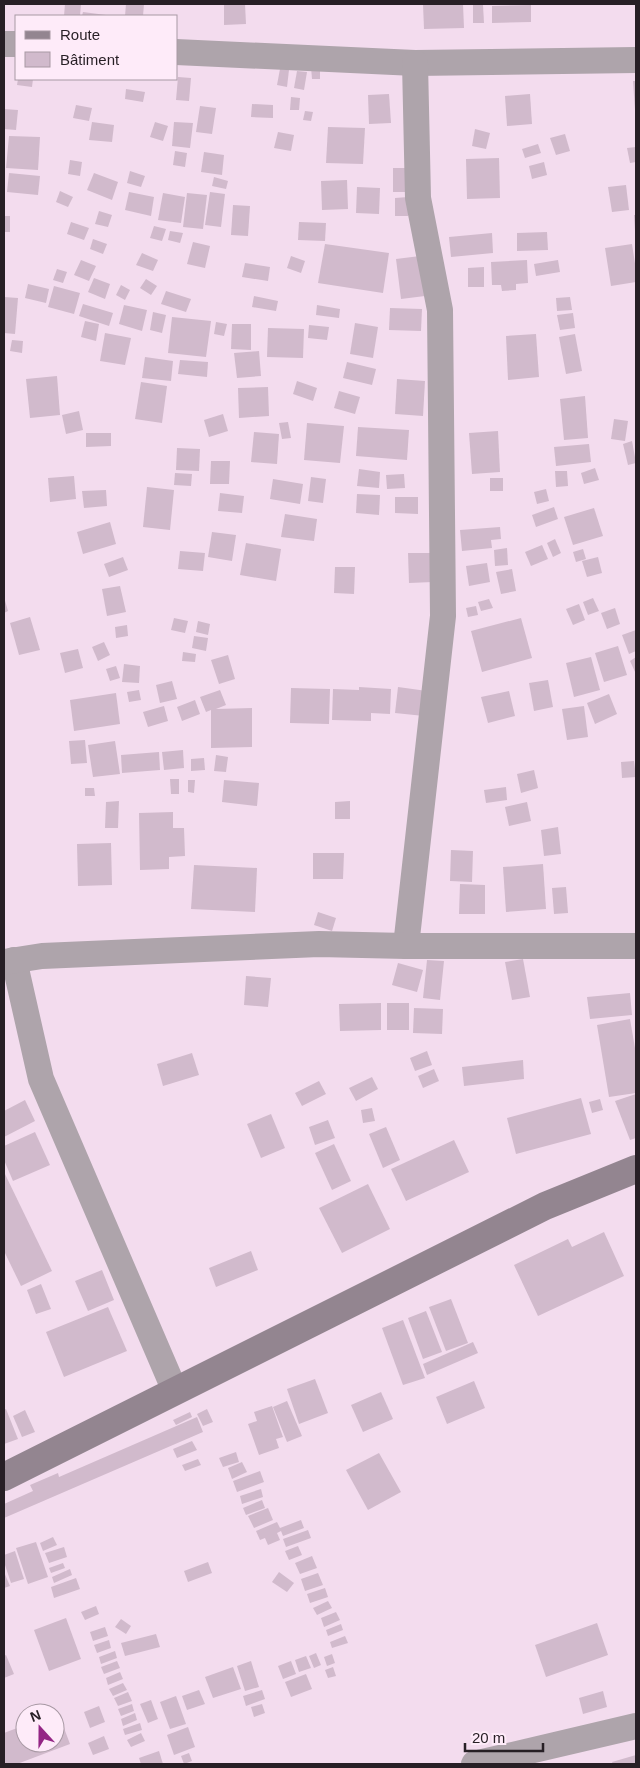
<svg xmlns="http://www.w3.org/2000/svg" width="640" height="1768" font-family="Helvetica,sans-serif">
<style>
.building{fill:#d1bacc}
.lines{fill:none;stroke-linecap:round;stroke-linejoin:round}
.street{stroke:#aea4ab;stroke-width:26}
.secondary{stroke:#938590;stroke-width:28}
</style>
<rect width="100%" height="100%" fill="#f3dcee"/>
<g class="building">
<polygon points="65,4 81,4 80,16 64,16"/>
<polygon points="126,4 144,4 143,16 125,16"/>
<polygon points="224,4 245,4 246,24 224,25"/>
<polygon points="423,4 463,4 464,28 424,29"/>
<polygon points="473,5 483,5 484,23 473,23"/>
<polygon points="531,5 531,22 492,23 492,6"/>
<polygon points="83,12 106,15 106,16 82,16"/>
<polygon points="311,67 320,67 320,79 312,79"/>
<polygon points="280,69 289,70 287,87 277,85"/>
<polygon points="297,71 307,72 304,90 294,88"/>
<polygon points="178,77 191,78 189,101 176,100"/>
<polygon points="18,79 33,79 32,87 17,85"/>
<polygon points="633,81 636,81 636,110 635,110"/>
<polygon points="126,89 145,92 143,102 125,99"/>
<polygon points="389,94 391,123 369,124 368,95"/>
<polygon points="530,94 532,124 507,126 505,96"/>
<polygon points="291,97 300,98 299,110 290,110"/>
<polygon points="252,104 273,105 273,118 251,117"/>
<polygon points="76,105 92,108 89,121 73,118"/>
<polygon points="200,106 216,108 212,134 196,132"/>
<polygon points="4,109 18,110 16,130 4,129"/>
<polygon points="305,111 313,112 311,121 303,120"/>
<polygon points="92,122 114,125 112,142 89,140"/>
<polygon points="155,122 168,126 163,141 150,137"/>
<polygon points="174,122 193,123 190,148 172,146"/>
<polygon points="328,127 365,128 363,164 326,163"/>
<polygon points="475,129 490,133 486,149 472,146"/>
<polygon points="278,132 294,135 291,151 274,148"/>
<polygon points="565,134 570,151 556,155 550,138"/>
<polygon points="9,136 40,137 38,170 6,168"/>
<polygon points="538,144 541,153 525,158 522,149"/>
<polygon points="636,147 636,162 630,163 627,148"/>
<polygon points="175,151 187,153 185,167 173,165"/>
<polygon points="204,152 224,155 222,175 201,172"/>
<polygon points="499,158 500,198 467,199 466,159"/>
<polygon points="70,160 82,162 80,176 68,174"/>
<polygon points="544,162 547,175 532,179 529,166"/>
<rect x="393" y="168" width="17" height="24"/>
<polygon points="130,171 145,176 141,187 127,183"/>
<polygon points="9,173 40,176 38,195 7,192"/>
<polygon points="94,173 118,182 112,200 87,190"/>
<polygon points="214,177 228,181 226,189 212,186"/>
<polygon points="347,180 348,209 322,210 321,181"/>
<polygon points="626,185 629,210 612,212 608,187"/>
<polygon points="357,187 380,188 379,214 356,213"/>
<polygon points="60,191 73,197 68,207 56,202"/>
<polygon points="129,192 154,197 151,216 125,210"/>
<polygon points="210,192 225,194 221,227 205,225"/>
<polygon points="163,193 185,197 181,223 158,220"/>
<polygon points="187,193 207,195 203,229 183,227"/>
<polygon points="408,197 408,216 395,216 395,198"/>
<polygon points="233,205 250,206 248,236 231,235"/>
<polygon points="99,211 112,215 108,227 95,224"/>
<polygon points="634,215 636,215 636,231 635,231"/>
<rect x="4" y="216" width="6" height="16"/>
<polygon points="71,222 89,228 84,240 67,234"/>
<polygon points="299,222 326,223 325,241 298,240"/>
<polygon points="154,226 166,229 162,241 150,238"/>
<polygon points="170,231 183,233 180,243 168,240"/>
<polygon points="547,232 548,250 517,251 517,233"/>
<polygon points="492,233 493,253 451,257 449,237"/>
<polygon points="93,239 107,244 103,254 90,249"/>
<polygon points="193,242 210,246 205,268 187,264"/>
<polygon points="325,244 389,253 383,293 318,283"/>
<polygon points="632,244 636,270 636,282 611,286 605,248"/>
<polygon points="142,253 158,260 153,271 136,265"/>
<polygon points="291,256 305,261 301,273 287,268"/>
<polygon points="420,256 425,296 401,299 396,259"/>
<polygon points="81,260 96,266 89,281 74,275"/>
<polygon points="527,260 528,283 516,284 516,290 502,291 501,285 492,285 491,262"/>
<polygon points="558,260 560,272 536,276 534,264"/>
<polygon points="245,263 270,267 268,281 242,277"/>
<polygon points="484,267 484,287 468,287 468,268"/>
<polygon points="57,269 67,272 63,283 53,280"/>
<polygon points="94,278 110,284 105,299 88,292"/>
<polygon points="146,279 157,286 151,295 140,288"/>
<polygon points="28,284 49,289 46,303 25,298"/>
<polygon points="121,285 130,290 125,300 116,295"/>
<polygon points="54,286 80,293 74,314 48,307"/>
<polygon points="166,291 191,299 186,312 161,304"/>
<polygon points="254,296 278,301 276,311 252,307"/>
<polygon points="4,297 18,298 15,334 4,333"/>
<polygon points="570,297 572,310 557,311 556,298"/>
<polygon points="83,304 113,313 109,326 79,316"/>
<polygon points="124,305 147,310 142,331 119,324"/>
<polygon points="317,305 340,309 339,318 316,315"/>
<polygon points="390,308 422,309 421,331 389,330"/>
<polygon points="153,312 166,315 162,333 150,330"/>
<polygon points="573,313 575,328 560,330 557,315"/>
<polygon points="172,317 211,321 206,357 168,353"/>
<polygon points="85,321 99,324 96,341 81,337"/>
<polygon points="216,322 227,324 224,336 214,334"/>
<polygon points="355,323 378,327 373,358 350,354"/>
<polygon points="232,324 251,324 251,350 231,349"/>
<polygon points="309,325 329,327 327,340 308,338"/>
<polygon points="268,328 304,329 303,358 267,357"/>
<polygon points="105,333 131,338 125,365 100,361"/>
<polygon points="536,334 539,377 508,380 506,336"/>
<polygon points="575,334 582,371 566,374 559,337"/>
<polygon points="12,340 23,341 22,353 10,351"/>
<polygon points="259,351 261,376 237,378 234,353"/>
<polygon points="145,357 173,361 171,381 142,378"/>
<polygon points="180,360 208,362 207,377 178,374"/>
<polygon points="347,362 376,369 372,385 343,378"/>
<polygon points="57,376 60,415 30,418 26,379"/>
<polygon points="397,379 425,381 423,416 395,414"/>
<polygon points="297,381 317,388 313,401 293,394"/>
<polygon points="141,382 167,386 162,423 135,419"/>
<polygon points="268,387 269,416 239,418 238,388"/>
<polygon points="339,391 360,397 355,414 334,408"/>
<polygon points="585,396 588,438 564,440 560,399"/>
<polygon points="79,411 83,430 66,434 62,415"/>
<polygon points="223,414 228,431 209,437 204,420"/>
<polygon points="614,419 628,421 625,441 611,439"/>
<polygon points="288,422 291,438 282,439 279,423"/>
<polygon points="307,423 344,426 340,463 304,460"/>
<polygon points="358,427 409,430 407,460 356,456"/>
<polygon points="498,431 500,472 472,474 469,433"/>
<polygon points="254,432 279,434 277,464 251,462"/>
<polygon points="86,433 111,433 111,446 86,447"/>
<polygon points="632,441 636,463 628,465 623,444"/>
<polygon points="589,444 591,462 556,466 554,447"/>
<polygon points="177,448 200,449 199,471 176,470"/>
<polygon points="211,461 230,461 229,484 210,484"/>
<polygon points="595,468 599,480 584,484 581,473"/>
<polygon points="359,469 380,472 379,488 357,486"/>
<polygon points="555,471 567,471 568,486 556,487"/>
<polygon points="175,473 192,474 191,486 174,485"/>
<polygon points="404,474 405,488 387,489 386,475"/>
<polygon points="74,476 76,499 50,502 48,478"/>
<polygon points="311,477 326,479 323,503 308,501"/>
<rect x="490" y="478" width="13" height="13"/>
<polygon points="273,479 303,484 300,504 270,499"/>
<polygon points="147,487 174,490 170,530 143,527"/>
<polygon points="546,489 549,501 537,504 534,492"/>
<polygon points="106,490 107,506 84,508 82,491"/>
<polygon points="220,493 244,496 242,513 218,511"/>
<polygon points="357,494 380,495 379,515 356,513"/>
<polygon points="395,497 418,497 418,514 395,513"/>
<polygon points="554,507 558,519 536,527 532,515"/>
<polygon points="594,508 603,536 573,545 564,517"/>
<polygon points="285,514 317,519 314,541 281,537"/>
<polygon points="110,522 116,544 83,554 77,532"/>
<polygon points="500,527 501,539 491,540 492,548 462,551 460,530"/>
<polygon points="212,532 236,535 232,561 208,557"/>
<polygon points="555,539 561,553 553,557 547,543"/>
<polygon points="246,543 281,549 276,581 240,575"/>
<polygon points="542,545 548,559 531,566 525,552"/>
<polygon points="507,548 508,565 495,566 494,550"/>
<polygon points="583,549 586,559 576,562 573,552"/>
<polygon points="180,551 205,553 203,571 178,569"/>
<polygon points="408,553 433,553 433,582 409,583"/>
<polygon points="123,557 128,570 109,577 104,564"/>
<polygon points="598,557 602,573 587,577 582,561"/>
<polygon points="487,563 490,582 469,586 466,566"/>
<polygon points="335,567 355,567 354,594 334,593"/>
<polygon points="512,569 516,591 501,594 496,572"/>
<polygon points="120,586 126,612 107,616 102,589"/>
<polygon points="4,597 8,611 4,613"/>
<polygon points="593,598 599,611 588,615 583,602"/>
<polygon points="489,599 493,608 481,611 478,602"/>
<polygon points="579,604 585,620 573,625 566,609"/>
<polygon points="476,606 478,615 468,617 466,608"/>
<polygon points="615,608 620,624 607,629 601,613"/>
<polygon points="30,617 40,650 19,655 10,623"/>
<polygon points="174,618 188,621 185,633 171,630"/>
<polygon points="521,618 532,658 482,672 471,631"/>
<polygon points="198,621 210,624 208,635 196,632"/>
<polygon points="127,625 128,636 116,638 115,627"/>
<polygon points="636,630 636,651 629,654 622,635"/>
<polygon points="194,636 208,638 206,651 192,648"/>
<polygon points="104,642 110,655 98,661 92,647"/>
<polygon points="618,646 627,675 604,682 595,653"/>
<polygon points="78,649 83,668 65,673 60,653"/>
<polygon points="183,652 196,654 195,662 182,661"/>
<polygon points="228,655 235,679 219,684 211,660"/>
<polygon points="591,657 600,690 574,697 566,663"/>
<polygon points="636,657 636,674 630,661"/>
<polygon points="124,664 140,666 139,683 122,682"/>
<polygon points="116,666 120,678 110,681 106,669"/>
<polygon points="548,680 553,707 534,711 529,683"/>
<polygon points="172,681 177,699 160,703 156,685"/>
<polygon points="359,687 391,689 390,714 371,713 371,721 332,720 333,689 359,690"/>
<polygon points="398,687 427,691 424,716 395,713"/>
<polygon points="291,688 330,689 329,724 290,723"/>
<polygon points="139,690 141,700 129,702 127,692"/>
<polygon points="220,690 226,705 216,709 252,708 252,747 211,748 211,710 206,712 200,697"/>
<polygon points="509,691 515,716 488,723 481,697"/>
<polygon points="116,693 120,724 74,731 70,700"/>
<polygon points="609,694 617,714 595,724 587,703"/>
<polygon points="195,700 200,714 182,721 177,707"/>
<polygon points="164,706 168,721 148,727 143,712"/>
<polygon points="584,706 588,737 567,740 562,709"/>
<polygon points="85,740 87,763 71,764 69,741"/>
<polygon points="115,741 120,774 93,777 88,745"/>
<polygon points="183,750 184,768 164,770 162,752"/>
<polygon points="159,752 160,770 122,773 121,755"/>
<polygon points="216,755 228,757 226,772 214,771"/>
<polygon points="204,758 205,770 191,771 191,759"/>
<polygon points="634,761 636,777 622,778 621,762"/>
<polygon points="534,770 538,788 521,793 517,774"/>
<polygon points="170,779 179,779 179,794 171,794"/>
<polygon points="188,780 195,780 194,793 188,792"/>
<polygon points="224,780 259,783 257,806 222,802"/>
<polygon points="506,787 507,800 486,803 484,790"/>
<polygon points="85,788 94,788 95,796 85,796"/>
<polygon points="119,801 118,828 105,828 106,802"/>
<polygon points="350,801 350,819 335,819 335,802"/>
<polygon points="527,802 531,821 509,826 505,807"/>
<polygon points="173,812 173,828 184,828 185,856 169,857 169,869 140,870 139,813"/>
<polygon points="558,827 561,854 544,856 541,830"/>
<polygon points="111,843 112,885 78,886 77,844"/>
<polygon points="451,850 473,851 472,882 450,881"/>
<polygon points="313,853 344,853 343,879 313,879"/>
<polygon points="543,864 546,909 506,912 503,867"/>
<polygon points="194,865 257,868 255,912 191,909"/>
<polygon points="460,884 485,885 485,914 459,914"/>
<polygon points="566,887 568,913 554,914 552,888"/>
<polygon points="318,912 336,918 332,931 314,925"/>
<polygon points="523,959 530,997 512,1000 505,962"/>
<polygon points="427,960 444,961 440,1000 423,998"/>
<polygon points="398,963 423,970 417,992 392,985"/>
<polygon points="246,976 271,978 268,1007 244,1005"/>
<polygon points="630,993 632,1015 590,1019 587,997"/>
<polygon points="381,1003 381,1030 340,1031 339,1004"/>
<rect x="387" y="1003" width="22" height="27"/>
<polygon points="414,1008 443,1009 442,1034 413,1033"/>
<polygon points="630,1019 636,1054 636,1093 609,1097 597,1025"/>
<polygon points="427,1051 432,1065 415,1071 410,1058"/>
<polygon points="192,1053 199,1075 163,1086 157,1064"/>
<polygon points="523,1060 524,1079 464,1086 462,1067"/>
<polygon points="434,1069 439,1081 423,1088 418,1076"/>
<polygon points="372,1077 378,1089 356,1101 349,1088"/>
<polygon points="319,1081 326,1094 302,1106 295,1093"/>
<polygon points="636,1094 636,1138 630,1140 615,1101"/>
<polygon points="581,1098 591,1134 516,1154 507,1118"/>
<polygon points="600,1099 603,1110 592,1113 589,1102"/>
<polygon points="25,1100 35,1121 4,1137 4,1111"/>
<polygon points="372,1108 375,1121 363,1123 361,1110"/>
<polygon points="271,1114 285,1148 261,1158 247,1124"/>
<polygon points="328,1120 335,1138 315,1145 309,1127"/>
<polygon points="386,1127 400,1160 383,1168 369,1134"/>
<polygon points="35,1132 50,1165 13,1181 4,1160 4,1146"/>
<polygon points="454,1140 469,1172 406,1201 391,1169"/>
<polygon points="334,1144 351,1181 332,1190 315,1153"/>
<polygon points="4,1172 52,1271 21,1286 4,1251"/>
<polygon points="368,1184 390,1229 342,1253 319,1208"/>
<polygon points="604,1232 624,1276 538,1316 514,1265 568,1239 572,1247"/>
<polygon points="251,1251 258,1270 216,1287 209,1268"/>
<polygon points="102,1270 114,1300 88,1311 75,1281"/>
<polygon points="41,1284 51,1309 36,1314 27,1290"/>
<polygon points="451,1299 468,1343 446,1351 429,1307"/>
<polygon points="108,1307 127,1351 64,1377 46,1332"/>
<polygon points="426,1311 442,1352 423,1359 408,1318"/>
<polygon points="403,1320 425,1378 403,1385 382,1328"/>
<polygon points="473,1342 478,1353 427,1375 423,1364"/>
<polygon points="315,1379 328,1413 299,1424 287,1389"/>
<polygon points="474,1381 485,1408 447,1424 436,1397"/>
<polygon points="381,1392 393,1419 363,1432 351,1405"/>
<polygon points="287,1401 302,1436 287,1442 273,1407"/>
<polygon points="272,1406 283,1437 276,1439 279,1448 259,1455 248,1424 257,1421 254,1412"/>
<polygon points="6,1409 18,1439 4,1444 4,1410"/>
<polygon points="207,1409 213,1422 203,1426 197,1414"/>
<polygon points="25,1410 35,1432 22,1437 13,1416"/>
<polygon points="190,1412 192,1417 176,1425 173,1420"/>
<polygon points="197,1417 203,1432 4,1518 4,1504 33,1491 30,1485 58,1473 59,1477"/>
<polygon points="192,1441 197,1450 177,1458 173,1449"/>
<polygon points="236,1452 239,1462 223,1467 219,1458"/>
<polygon points="379,1453 401,1492 368,1510 346,1470"/>
<polygon points="198,1459 201,1465 185,1471 182,1465"/>
<polygon points="242,1462 247,1472 232,1479 228,1468"/>
<polygon points="260,1471 264,1482 237,1492 233,1481"/>
<polygon points="261,1489 263,1497 242,1504 240,1496"/>
<polygon points="262,1500 265,1508 246,1515 243,1508"/>
<polygon points="268,1508 273,1520 254,1528 248,1516"/>
<polygon points="301,1520 304,1528 283,1536 281,1531 277,1533 280,1540 268,1545 265,1538 260,1540 256,1531 277,1522 280,1528"/>
<polygon points="308,1530 311,1538 286,1547 283,1539"/>
<polygon points="53,1537 57,1545 43,1551 40,1543"/>
<polygon points="36,1542 48,1577 28,1584 16,1548"/>
<polygon points="298,1546 302,1555 289,1560 285,1551"/>
<polygon points="64,1547 67,1557 49,1563 45,1553"/>
<polygon points="15,1551 24,1579 11,1583 4,1562 4,1555"/>
<polygon points="312,1556 317,1568 300,1574 295,1563"/>
<polygon points="208,1562 212,1573 188,1582 184,1571"/>
<polygon points="63,1563 65,1568 51,1573 49,1568"/>
<polygon points="70,1569 72,1575 54,1583 52,1577"/>
<polygon points="4,1572 10,1586 4,1588"/>
<polygon points="279,1572 294,1583 287,1592 272,1582"/>
<polygon points="318,1573 323,1585 305,1591 301,1579"/>
<polygon points="76,1578 80,1589 54,1598 51,1587"/>
<polygon points="325,1588 328,1597 310,1603 307,1594"/>
<polygon points="328,1601 332,1608 317,1615 313,1608"/>
<polygon points="96,1606 99,1614 85,1620 81,1612"/>
<polygon points="336,1612 340,1620 324,1627 321,1618"/>
<polygon points="66,1618 81,1659 49,1671 34,1630"/>
<polygon points="121,1619 131,1626 126,1634 115,1627"/>
<polygon points="597,1623 608,1655 546,1677 535,1645"/>
<polygon points="341,1624 343,1630 328,1636 326,1630"/>
<polygon points="105,1627 108,1636 93,1641 90,1632"/>
<polygon points="156,1634 160,1647 125,1656 121,1643"/>
<polygon points="345,1636 348,1643 332,1648 330,1642"/>
<polygon points="109,1640 111,1648 97,1653 94,1645"/>
<polygon points="115,1651 117,1658 101,1664 99,1657"/>
<polygon points="316,1653 321,1665 314,1668 309,1656"/>
<polygon points="332,1654 335,1663 327,1666 324,1657"/>
<polygon points="6,1655 14,1674 4,1678 4,1656"/>
<polygon points="306,1656 311,1668 299,1672 295,1660"/>
<polygon points="117,1661 120,1668 104,1674 101,1667"/>
<polygon points="251,1661 259,1687 245,1691 237,1666"/>
<polygon points="291,1661 296,1674 283,1679 278,1666"/>
<polygon points="233,1667 241,1689 213,1698 205,1677"/>
<polygon points="333,1667 336,1676 328,1678 325,1670"/>
<polygon points="120,1672 123,1679 108,1685 106,1678"/>
<polygon points="306,1674 312,1689 291,1697 285,1682"/>
<polygon points="123,1683 127,1690 113,1696 109,1689"/>
<polygon points="199,1690 205,1704 187,1710 182,1696"/>
<polygon points="262,1690 265,1699 246,1706 243,1696"/>
<polygon points="603,1691 607,1707 583,1714 579,1698"/>
<polygon points="128,1692 132,1701 118,1706 114,1698"/>
<polygon points="176,1696 186,1724 170,1729 160,1702"/>
<polygon points="151,1700 158,1719 148,1723 140,1704"/>
<polygon points="132,1704 134,1711 121,1716 118,1709"/>
<polygon points="262,1704 265,1713 254,1717 251,1707"/>
<polygon points="99,1706 105,1722 90,1728 84,1712"/>
<polygon points="58,1712 70,1744 17,1764 4,1764 4,1733 25,1725 25,1743 55,1743 55,1713"/>
<polygon points="135,1713 137,1720 123,1726 121,1719"/>
<polygon points="140,1723 142,1730 125,1735 123,1729"/>
<polygon points="188,1727 195,1747 174,1755 167,1735"/>
<polygon points="141,1733 145,1741 131,1747 127,1740"/>
<polygon points="104,1736 109,1749 93,1755 88,1743"/>
<polygon points="159,1751 163,1764 141,1764 139,1758"/>
<polygon points="189,1753 192,1761 184,1764 181,1756"/>
<polygon points="636,1755 636,1764 613,1764 612,1762"/>
</g>
<g class="lines">
<g class="street">
<polyline points="4,44 16,44"/>
<polyline points="176,52 415,63 636,60"/>
<polyline points="406,946 443,616 440,310 418,198 415,63"/>
<polyline points="14,960 41,1079 175,1391"/>
<polyline points="4,962 42,956 319,944 406,946 636,946"/>
<polyline points="474,1764 636,1726"/>
</g>
<polyline class="secondary" points="4,1477 545,1206 636,1169"/>
</g>
<rect width="640" height="1768" fill="none" stroke="#271f25" stroke-width="10"/>
<rect x="15" y="15" width="162" height="65" fill="#feebf9" stroke="#a899a4"/>
<rect x="25" y="31" width="25" height="8" fill="#938590" stroke="#a899a4"/>
<text x="60" y="40" font-size="15" fill="#271f25">Route</text>
<rect x="25" y="52" width="25" height="15" fill="#d1bacc" stroke="#a899a4"/>
<text x="60" y="65" font-size="15" fill="#271f25">Bâtiment</text>
<g transform="translate(40 1728) rotate(339)"><circle r="24" fill="#feebf9" stroke="#a899a4"/>
<path d="M0-4L9 19L0 12L-9 19Z" fill="#942585"/>
<text y="-8" font-size="14" font-weight="bold" text-anchor="middle" fill="#271f25">N</text>
</g>
<path d="M465 1743v8h78v-8" fill="none" stroke="#271f25" stroke-width="2.5"/>
<text x="472" y="1743" font-size="15" fill="#271f25" stroke="#feebf9" stroke-width="4" paint-order="stroke">20 m</text>
</svg>
